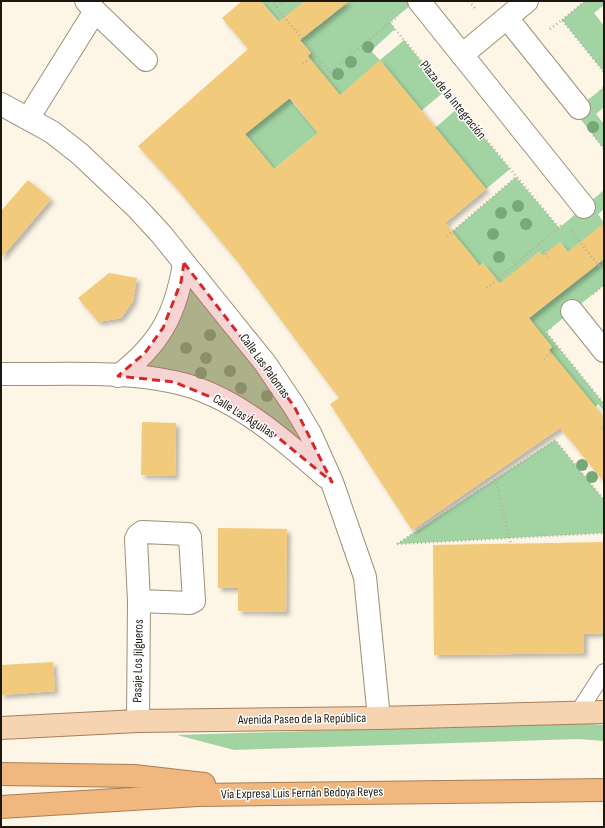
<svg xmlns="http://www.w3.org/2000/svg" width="605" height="828" font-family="'Sofia Sans Condensed',sans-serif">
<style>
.green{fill:#a2d4a3}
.building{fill:#f2ca7c;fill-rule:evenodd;filter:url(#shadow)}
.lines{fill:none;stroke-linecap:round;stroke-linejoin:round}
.lane-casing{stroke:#9c9078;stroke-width:18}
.street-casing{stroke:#9c9078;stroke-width:24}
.primary-casing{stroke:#a67f57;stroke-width:24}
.highway-casing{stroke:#a67f57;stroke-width:24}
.path{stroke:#b5aea1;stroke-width:2.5;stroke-dasharray:1 3;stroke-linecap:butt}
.lane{stroke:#fff;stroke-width:16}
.street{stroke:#fff;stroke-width:22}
.primary{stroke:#f6d4b2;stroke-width:22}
.highway{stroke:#f0b77e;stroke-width:22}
.tree{fill:#79a878}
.marked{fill:#d62828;fill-opacity:0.2;stroke:#d62828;stroke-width:3;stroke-dasharray:8 5;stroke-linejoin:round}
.labels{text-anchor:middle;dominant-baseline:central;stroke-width:3;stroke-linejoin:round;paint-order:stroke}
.street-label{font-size:13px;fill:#1d180f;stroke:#fff}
</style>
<defs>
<filter id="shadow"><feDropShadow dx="3.5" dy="3.5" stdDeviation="2" flood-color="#0004"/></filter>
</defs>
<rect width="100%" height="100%" fill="#fdf5e6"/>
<g class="green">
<polygon points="261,1 305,1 301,4 318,26 349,1 416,1 390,22 395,29 371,51 380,60 404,40 445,91 421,111 340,95 301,61 311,53 299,39 292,37"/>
<polygon points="585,1 604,1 604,5 594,13 604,26 604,72 562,20"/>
<polygon points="604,87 604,107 596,114 604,124 604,149 574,111"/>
<polygon points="289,98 318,133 274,169 245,134"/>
<polygon points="459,107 510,169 486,189 435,128"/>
<polygon points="516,177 559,228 604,190 604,209 598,214 604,223 604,287 603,286 546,332 604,404 604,411 598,404 589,413 542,356 552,347 541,334 525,321 597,265 580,243 568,252 560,242 548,262 539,252 526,263 521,291 484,285 494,276 483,263 473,271 476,261 457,238 447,236"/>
<polygon points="184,263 231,321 332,482 275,435 136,361"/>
<polygon points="555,440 604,500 604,533 397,544"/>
<polygon points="576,723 604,725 604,741 578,739 234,750 177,735"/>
</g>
<g class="building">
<path d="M242 1H261L278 22 305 1H349L300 40 311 53 308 56 340 95 380 60 486 189 445 223 480 266 483 263 500 283 539 252 542 256 560 242 568 252 604 223V259L529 318 552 347 549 350 604 417V482L560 428 412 530 330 404 339 398 237 261 178 190 138 146 248 49 222 18ZM290 98 318 133 274 169 245 134Z"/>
<polygon points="28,180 51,199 1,258 1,211"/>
<polygon points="109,273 137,278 133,301 121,318 98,322 78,298"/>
<polygon points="142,422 176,423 175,476 141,475"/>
<polygon points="218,528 287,529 286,612 238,611 238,588 218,588"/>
<polygon points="604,542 604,633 584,634 584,653 434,655 433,545"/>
<polygon points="53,662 55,691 1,695 1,665"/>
</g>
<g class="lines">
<g class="lane-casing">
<polyline id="lane" points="579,711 604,672"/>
</g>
<g class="street-casing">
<g id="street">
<polyline points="419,1 584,207"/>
<polyline points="95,11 146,60"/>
<polyline points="507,18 579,108"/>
<polyline points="462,55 527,1"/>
<polyline points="1,104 52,132 80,154 137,208 161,234 231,321 265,363 294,406 310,433 332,482 365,577 379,718"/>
<polyline points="29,117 95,11 86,1"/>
<polyline points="572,311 604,351"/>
<path d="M1 374C55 375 121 370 174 382 232 394 283 439 326 477"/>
<path d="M118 376C160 344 176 314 184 263"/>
<polyline points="138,721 139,601 136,539 138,535 142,532 188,534 190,537 194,601 190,603 139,601"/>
</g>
</g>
<g class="primary-casing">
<polyline id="primary" points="1,728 138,721 379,718 604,712"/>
</g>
<g class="highway-casing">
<g id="highway">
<polyline points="1,774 134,776 204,784"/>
<polyline points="1,807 198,795 604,790"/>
</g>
</g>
<g class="path">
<polyline points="271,1 330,72 398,16"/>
<polyline points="469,1 475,8"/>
<polyline points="277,7 285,1"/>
<polyline points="562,20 585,1"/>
<polyline points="390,23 559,228"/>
<polyline points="550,29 562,20 604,72"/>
<polyline points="596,62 604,56"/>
<polyline points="303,64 315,54"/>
<polyline points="600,91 604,87"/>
<polyline points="591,132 604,149"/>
<polyline points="571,231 604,272"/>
<polyline points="447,236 516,177"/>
<polyline points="539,244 550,260"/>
<polyline points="599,265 604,261"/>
<polyline points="487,288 563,224"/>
<polyline points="593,294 604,285"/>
<polyline points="551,328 546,332 604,404"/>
<polyline points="544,359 558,347"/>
<polyline points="602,429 604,427"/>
<polyline points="495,479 511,544"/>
<polyline points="397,544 555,440 604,500"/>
<polyline points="397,544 604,533"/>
</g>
<use href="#lane" class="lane"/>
<use href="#street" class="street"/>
<use href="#primary" class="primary"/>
<use href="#highway" class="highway"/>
</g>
<g class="tree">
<circle cx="368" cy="47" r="6"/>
<circle cx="351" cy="62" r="6"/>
<circle cx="338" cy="74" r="6"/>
<circle cx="593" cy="127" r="6"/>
<circle cx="518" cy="206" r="6"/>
<circle cx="501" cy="213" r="6"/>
<circle cx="526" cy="224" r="6"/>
<circle cx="493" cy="234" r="6"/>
<circle cx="499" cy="257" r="6"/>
<circle cx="210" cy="335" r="6"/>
<circle cx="186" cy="348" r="6"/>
<circle cx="206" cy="358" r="6"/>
<circle cx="230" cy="371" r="6"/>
<circle cx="201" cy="373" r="6"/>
<circle cx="241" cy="388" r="6"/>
<circle cx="267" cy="396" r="6"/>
<circle cx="582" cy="465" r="6"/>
<circle cx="592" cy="477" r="6"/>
</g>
<path class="marked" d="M184 263 294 406 332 482 275 435 230 405 174 382 118 376 145 353 163 328 181 282Z"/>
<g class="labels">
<g class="street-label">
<text transform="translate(453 100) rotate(51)">Plaza de la Integración</text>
<text transform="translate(265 366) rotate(54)">Calle Las Palomas</text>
<text transform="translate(244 416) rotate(32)">Calle Las Águilas</text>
<text transform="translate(138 661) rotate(-89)">Pasaje Los Jilgueros</text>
<text transform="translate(302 719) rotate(-1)">Avenida Paseo de la República</text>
<text transform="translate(302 793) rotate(-1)">Vía Expresa Luis Fernán Bedoya Reyes</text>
</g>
</g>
<rect width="605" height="828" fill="none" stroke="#1d180f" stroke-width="4"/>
</svg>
